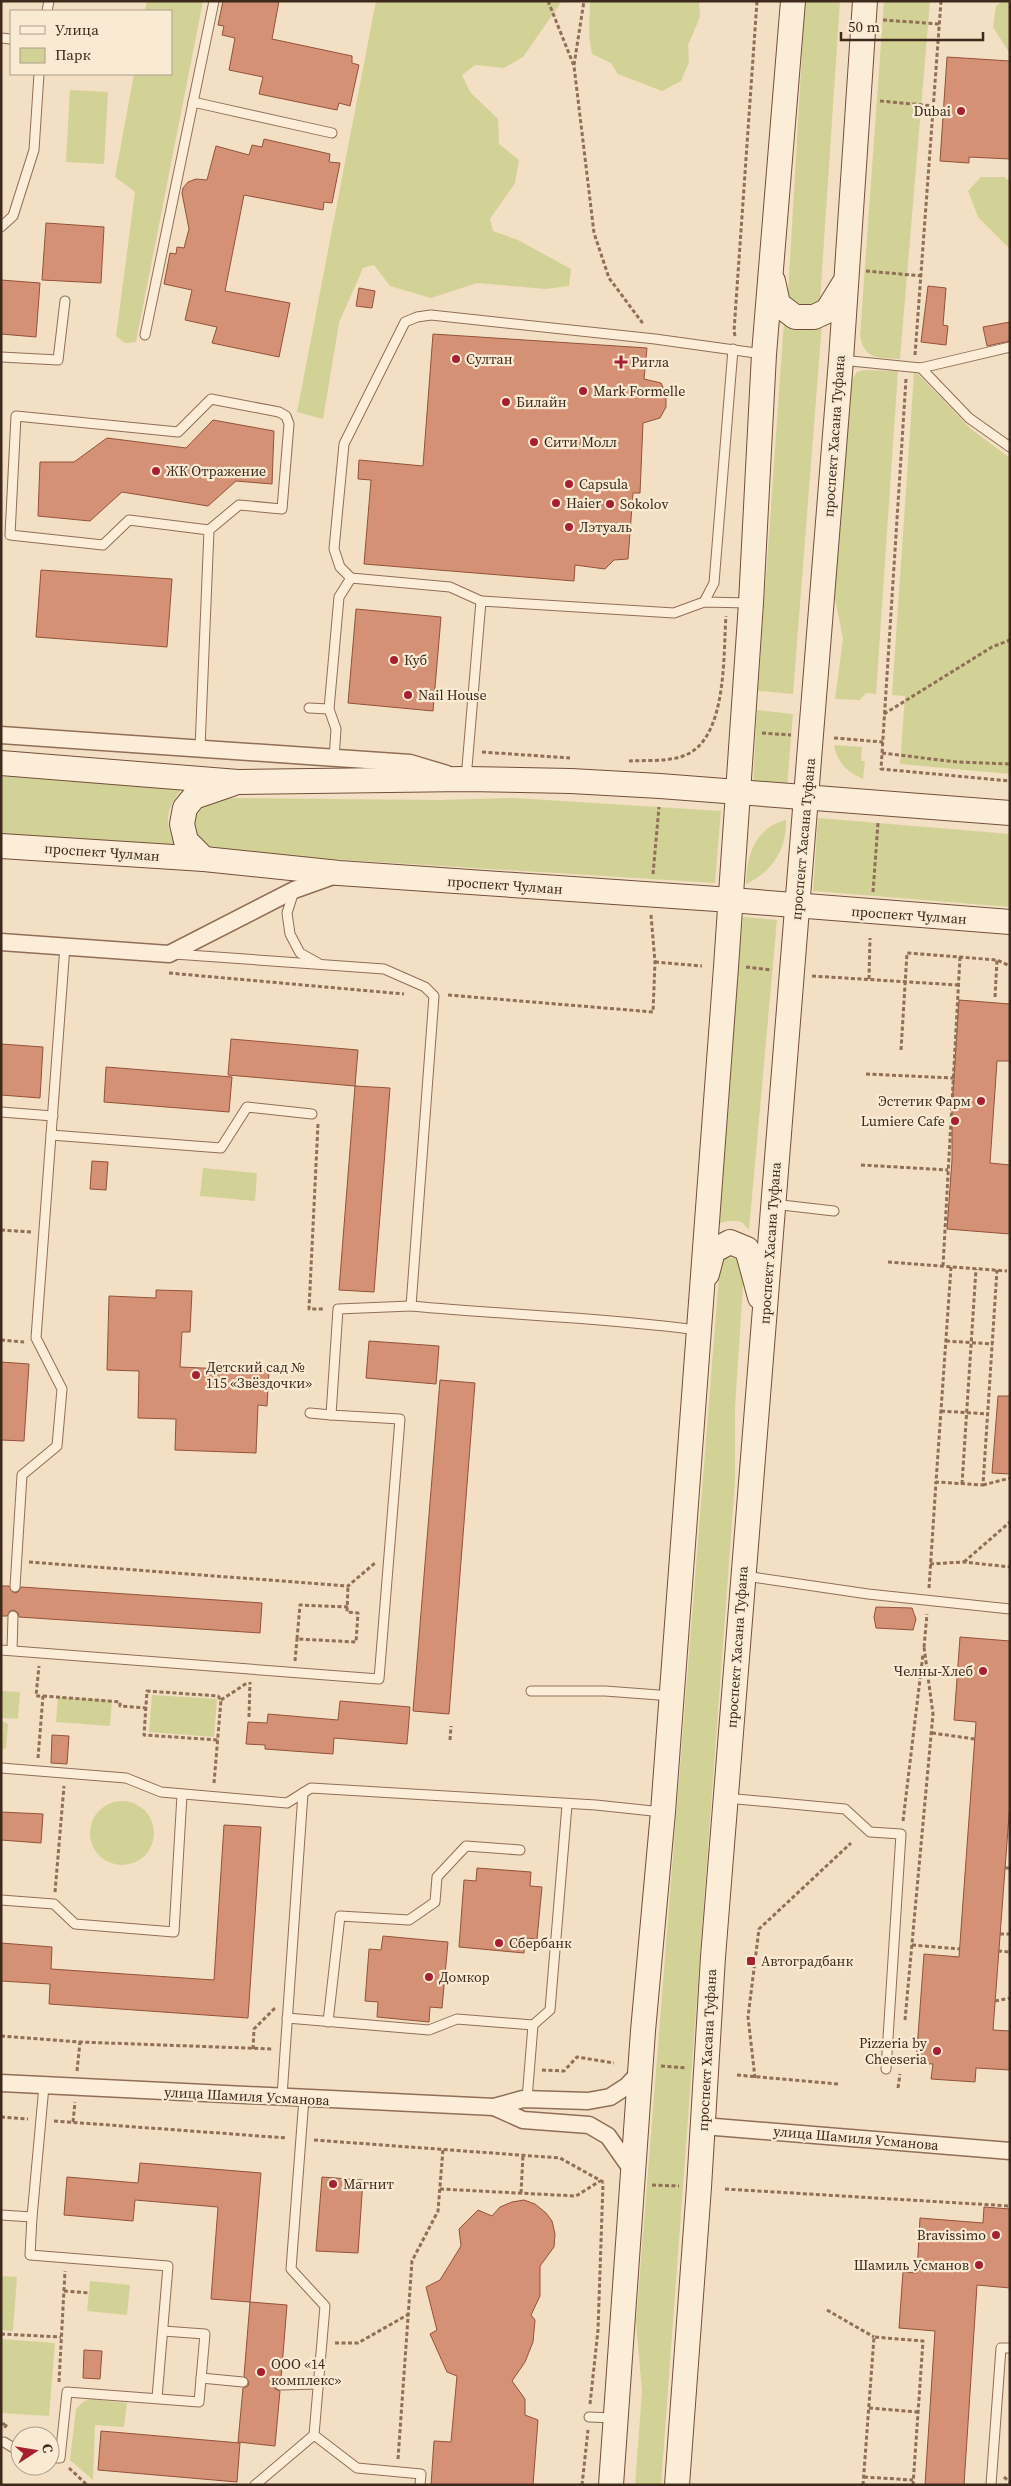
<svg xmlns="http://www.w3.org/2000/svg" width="1011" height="2486" font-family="'Source Serif 4',serif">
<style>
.green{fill:#d3d296}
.building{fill:#d59175;stroke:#92523a}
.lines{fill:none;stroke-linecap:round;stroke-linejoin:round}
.lane-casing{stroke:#906e57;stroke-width:11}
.street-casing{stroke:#906e57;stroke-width:19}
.secondary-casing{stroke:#724f3a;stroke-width:26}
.path{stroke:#906e57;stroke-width:3;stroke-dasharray:4 2.5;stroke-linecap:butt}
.lane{stroke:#fcedd8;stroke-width:9}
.street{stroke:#fcedd8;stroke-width:16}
.secondary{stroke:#fcedd8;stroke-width:24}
.poi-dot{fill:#a62032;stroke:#f9ead4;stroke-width:2}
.labels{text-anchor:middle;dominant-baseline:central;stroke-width:4.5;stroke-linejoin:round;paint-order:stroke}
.poi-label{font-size:14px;fill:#3e291d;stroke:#f9ead4;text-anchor:start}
.street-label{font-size:14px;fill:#3e291d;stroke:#f9ead4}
</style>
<rect width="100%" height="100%" fill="#f3dfc3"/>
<g class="green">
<polygon points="147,1 203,1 136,342 125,343 116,336 135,192 115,177 134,74 171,74 171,11 145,11"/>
<polygon points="376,1 562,1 523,57 504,68 475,65 462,75 470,92 498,119 499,144 519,160 515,183 490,219 493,231 518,240 571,269 569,286 546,289 477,283 431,298 390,286 374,265 363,268 339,323 323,419 297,412"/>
<polygon points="590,1 699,1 700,17 688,45 689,62 681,81 662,91 618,74 611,63 592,54 589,36"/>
<polygon points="805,1 840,1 820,301 812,307 794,304 788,294"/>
<path d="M884 1H930L900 359C879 357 865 361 860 336Z"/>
<polygon points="1004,1 1010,1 1010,54 993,27 996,6"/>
<polygon points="70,90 108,92 104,164 66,162"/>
<polygon points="981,177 1004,177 1010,182 1010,249 978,217 968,191"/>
<polygon points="784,321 795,329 822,323 793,694 758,691"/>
<polygon points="865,370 898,371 876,694 866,693 860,700 835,699 843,639 833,588 848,386 857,372"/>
<polygon points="914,373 918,374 971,429 1010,458 1010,774 900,764 905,696 892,695"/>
<polygon points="757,710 793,714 787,787 753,785"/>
<path d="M834 745 862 747 861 761H865L863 779C847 772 837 762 834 745Z"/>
<path d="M1 776 183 787C166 809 162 823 178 847L1 835Z"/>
<path d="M222 798 438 800 514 798 721 811 715 883 219 852C184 839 186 809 222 798Z"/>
<polygon points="818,818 1010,834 1010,907 813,891"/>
<path d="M786 820C787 849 772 872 746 884 746 855 756 827 786 820Z"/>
<path d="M743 917 777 920 749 1230 742 1222C730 1220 723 1221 712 1227Z"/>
<polygon points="203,1168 257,1173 255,1201 200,1196"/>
<polygon points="726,1257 738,1259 744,1272 735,1407 735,1482 661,2485 635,2485 642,2391 636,2323 720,1263"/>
<polygon points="1,1691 20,1692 18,1719 1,1718"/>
<polygon points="152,1695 217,1699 214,1737 149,1732"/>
<polygon points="58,1697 112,1700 110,1726 56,1722"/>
<polygon points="1,1720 8,1724 6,1748 1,1750"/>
<circle cx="122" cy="1833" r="32"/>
<polygon points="1,2276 17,2277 13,2331 1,2330"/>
<polygon points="90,2281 130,2285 127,2315 87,2311"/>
<polygon points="1,2339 55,2343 49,2416 1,2413"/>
<polygon points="91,2399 127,2403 124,2427 95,2425 93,2480 70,2460 76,2409 84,2401"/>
</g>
<g class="building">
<polygon points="223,1 279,1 272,39 352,56 352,63 359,65 350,106 339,103 337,110 259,94 263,77 229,70 235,38 222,35 224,26 218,25"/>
<polygon points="947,57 1010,61 1010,159 969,157 969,163 940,161"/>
<polygon points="264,139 330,154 329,162 340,163 332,203 324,202 323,210 244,195 225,291 290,303 279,357 212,343 217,327 185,320 192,290 164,284 170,253 176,254 177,247 184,248 189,229 182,193 183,188 188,182 196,179 207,180 216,146 249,155 252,145 262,147"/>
<polygon points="46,223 104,227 101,283 42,280"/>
<polygon points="1,280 40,283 36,337 1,334"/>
<polygon points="928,286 946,288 943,325 948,326 946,345 921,342"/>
<polygon points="359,288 375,291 372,308 356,306"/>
<polygon points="1010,322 1010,341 987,346 983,327"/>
<polygon points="433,334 647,348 644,379 661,383 666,394 666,407 660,418 643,423 640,493 633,493 628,559 614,560 605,569 575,565 574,581 364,564 371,480 358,479 359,460 423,466"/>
<polygon points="213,420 274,431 272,484 236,481 208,506 122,492 90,521 38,516 40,462 74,462 107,438 186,448"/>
<polygon points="41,570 172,579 167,647 36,637"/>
<polygon points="356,609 441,617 433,711 348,703"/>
<polygon points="959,1000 1010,1004 1010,1061 997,1061 990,1163 1010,1165 1010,1234 947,1229 952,1160 952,1106"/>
<polygon points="231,1039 358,1050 355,1086 228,1075"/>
<polygon points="1,1044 43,1047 40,1098 1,1095"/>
<polygon points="106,1067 232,1077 229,1112 104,1102"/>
<polygon points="355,1086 390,1088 374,1292 339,1290"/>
<polygon points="92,1161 108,1162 106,1190 90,1189"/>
<polygon points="156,1290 192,1291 190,1332 182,1332 180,1367 269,1371 267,1406 258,1405 256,1453 175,1450 176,1419 138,1418 139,1371 107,1370 109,1296 156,1298"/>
<polygon points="369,1341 439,1346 436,1384 366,1378"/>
<polygon points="1,1362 29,1364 24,1441 1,1440"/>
<polygon points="440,1380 475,1383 449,1714 413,1711"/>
<polygon points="998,1396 1010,1396 1010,1474 992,1473"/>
<polygon points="1,1586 9,1586 14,1593 18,1592 21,1587 262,1603 260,1633 19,1617 18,1613 14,1610 10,1611 7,1616 1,1616"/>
<polygon points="876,1607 912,1608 916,1619 913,1630 876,1628 874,1617"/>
<polygon points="960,1637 1010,1641 1010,1802 993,2030 1010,2031 1010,2070 976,2068 975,2082 931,2079 933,2064 916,2063 924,1954 959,1957 976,1722 954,1720"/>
<polygon points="340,1701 410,1707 407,1744 334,1738 333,1754 265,1749 265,1745 246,1744 248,1722 267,1723 268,1714 338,1720"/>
<polygon points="52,1735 69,1736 67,1764 51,1763"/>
<polygon points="1,1812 43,1814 41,1843 1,1840"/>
<polygon points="224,1825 261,1827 248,2018 49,2004 50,1984 1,1981 1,1943 52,1947 51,1969 214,1980"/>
<polygon points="477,1868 531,1872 530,1886 542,1887 537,1939 525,1938 524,1953 459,1947 464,1880 476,1881"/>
<polygon points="383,1936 448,1942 442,2008 430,2007 429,2022 377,2017 378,2002 365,2001 369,1949 381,1950"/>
<polygon points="140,2163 261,2173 250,2302 211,2299 218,2207 135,2200 133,2221 64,2215 67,2177 138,2183"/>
<polygon points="322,2177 363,2180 358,2253 316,2251"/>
<polygon points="524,2200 535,2204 546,2213 552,2221 555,2234 554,2247 540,2266 540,2296 531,2315 535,2320 533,2342 525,2362 512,2381 525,2399 525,2415 538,2420 533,2485 431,2485 434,2441 451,2442 457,2376 447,2372 430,2334 437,2330 426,2287 440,2280 461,2246 459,2229 478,2210 492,2216 500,2207 512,2202"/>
<polygon points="984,2207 1010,2209 1010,2288 977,2285 964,2485 925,2485 935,2331 899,2328 903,2272 917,2273 920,2218 983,2223"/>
<polygon points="250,2302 287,2305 281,2379 276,2380 274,2385 275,2389 280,2391 275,2446 238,2442 243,2388 248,2386 249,2382 244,2376"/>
<polygon points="84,2350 102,2351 100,2379 83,2378"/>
<polygon points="101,2431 240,2443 237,2482 98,2470"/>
</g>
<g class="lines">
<g class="lane-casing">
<g id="lane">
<polyline points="47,11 49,1"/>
<polyline points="1,38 11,39"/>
<polyline points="193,102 332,133"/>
<polyline points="1,227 13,216 34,150 39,74"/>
<polyline points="145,335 214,1"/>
<polyline points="1,357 58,360 65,301"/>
<polyline points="841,360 921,368 1010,347"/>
<polyline points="921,368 969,418 1010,447"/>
<polyline points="481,601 450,587 351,578 340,567 334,549 344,444 405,322 417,317 431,315 655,339 763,354"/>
<polyline points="704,602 714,583 733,349"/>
<polyline points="309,708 329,709"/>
<polyline points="200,748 209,530 239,505 282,509 289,424 286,416 279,412 211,399 178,432 16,416 10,535 103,545 129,520 209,530"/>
<polyline points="334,759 336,729 329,709 339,597 351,578"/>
<polyline points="466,779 481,601 674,613 704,602 749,603"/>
<polyline points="294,891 287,913 290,934 300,953 318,963"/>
<path d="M174 954 384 969 425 987 434 996 411 1306C506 1315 603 1317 698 1330"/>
<polyline points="1,1112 53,1116"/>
<polyline points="51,1135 221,1148 247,1107 312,1114"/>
<polyline points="773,1204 834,1211"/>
<polyline points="310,1413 331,1415"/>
<polyline points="745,1576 868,1594 1010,1609"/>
<polyline points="15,1587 22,1475 57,1446 62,1389 36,1338 65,946"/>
<polyline points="1,1650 379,1679 400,1419 331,1415 338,1309 411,1306"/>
<polyline points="12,1650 13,1616"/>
<polyline points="531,1691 605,1691 672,1696"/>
<polyline points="1,1768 126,1778 161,1792 287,1803 311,1788 596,1805 662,1812"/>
<polyline points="726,1798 845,1809 870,1832 901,1834 886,2069"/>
<polyline points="1,1900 54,1904 75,1924 174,1932 182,1795"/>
<polyline points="287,2018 429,2030 457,2019 533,2025 550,2010 567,1805"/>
<polyline points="328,2022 340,1916 409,1920 435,1902 437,1877 466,1846 520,1850"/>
<polyline points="282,2096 303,1793"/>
<polyline points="527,2099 533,2025"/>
<polyline points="1,2215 32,2217 44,2086"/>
<polyline points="32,2217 30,2255 168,2266 157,2398"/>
<polyline points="201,2378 243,2382"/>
<polyline points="280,2385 319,2384"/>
<polyline points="589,2417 614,2418"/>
<polyline points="314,2435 357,2468 421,2474 420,2485"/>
<polyline points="4,2442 20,2452"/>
<polyline points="50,2458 60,2458 67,2392 199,2402 205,2334 163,2331"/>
<polyline points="255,2485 314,2435 325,2306 291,2269 304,2098"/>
<polyline points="991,2485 1001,2348 1010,2348"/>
</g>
</g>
<g class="street-casing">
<g id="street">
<polyline points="1,735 410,763 447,774"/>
<polyline points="1,942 169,954 294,890 336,875"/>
<polyline points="1,2083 494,2107 523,2099 588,2101 610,2097 627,2086 640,2072"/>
<polyline points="494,2107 523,2120 589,2125 608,2136 634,2173"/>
<polyline points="703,2126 1010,2151"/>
</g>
</g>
<g class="secondary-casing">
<g id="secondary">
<polyline points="773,281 778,304 795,317 814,317 827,311 843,285"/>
<polyline points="1,763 238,782 466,779 571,781 660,786 1010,813"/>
<polyline points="1,846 204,859 339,873 731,900 1010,922"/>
<polyline points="204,859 186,841 182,824 185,808 194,797 232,784"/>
<polyline points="707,1274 713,1251 730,1242 747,1249 760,1297"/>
<polyline points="611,2485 643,2031 663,1812 726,967 751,603 764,354 793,1"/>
<polyline points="677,2485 699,2187 713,1957 841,360 865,1"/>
</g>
</g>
<g class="path">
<polyline points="548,1 574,66 594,233 609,278 644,325"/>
<polyline points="883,20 940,24"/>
<polyline points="574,65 584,1"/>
<polyline points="880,101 934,106"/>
<polyline points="866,271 923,276"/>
<polyline points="735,336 734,331 757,1"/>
<polyline points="915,355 941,1"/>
<polyline points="906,379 881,769 1010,781"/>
<polyline points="884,714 992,647 1010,640"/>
<polyline points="762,733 791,735"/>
<polyline points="834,738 883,742"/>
<polyline points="482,752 570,758"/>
<polyline points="882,753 957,762 1010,764"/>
<path d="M629 761C646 760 666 762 683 756 728 741 723 654 726 616"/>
<polyline points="653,874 659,807"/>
<polyline points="873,892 878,823"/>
<polyline points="655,962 702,966"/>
<polyline points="746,967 772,970"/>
<polyline points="169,973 404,994"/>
<polyline points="812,976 958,985"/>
<polyline points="869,979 870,938"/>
<polyline points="448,995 653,1012 655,962 651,915"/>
<polyline points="995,997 997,960"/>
<polyline points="901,1050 907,953 997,960 1010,966"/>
<polyline points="866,1074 953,1078"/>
<polyline points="318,1124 309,1309 325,1309"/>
<polyline points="861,1165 948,1170"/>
<polyline points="1,1230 31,1232"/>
<polyline points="888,1262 1007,1271"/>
<polyline points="943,1266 960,957"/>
<polyline points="951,1267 936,1482 983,1485 997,1270"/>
<polyline points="1,1340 24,1342"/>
<polyline points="946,1341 993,1344"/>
<polyline points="941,1411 988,1414"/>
<polyline points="962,1484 976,1269"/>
<polyline points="983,1485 1010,1478"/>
<polyline points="29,1562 348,1586 375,1563"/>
<polyline points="964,1562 1010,1522"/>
<polyline points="930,1564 964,1562 1010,1567"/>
<polyline points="929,1588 936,1482"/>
<polyline points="348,1607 300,1605 297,1639 356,1642 358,1613 347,1612 348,1586"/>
<polyline points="924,1647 927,1614"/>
<polyline points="295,1661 297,1639"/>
<polyline points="43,1696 120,1702 120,1706 146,1708"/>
<polyline points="221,1700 247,1683"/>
<polyline points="249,1717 250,1682"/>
<polyline points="932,1733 975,1739"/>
<polyline points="450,1740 451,1726"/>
<polyline points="38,1758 43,1696 36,1696 39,1666"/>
<polyline points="214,1783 221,1700 218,1696 147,1691 144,1735 218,1740"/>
<polyline points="903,1821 923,1654"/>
<polyline points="1005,1868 1010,1868"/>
<polyline points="55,1892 64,1786"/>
<polyline points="1000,1934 1010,1934"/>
<polyline points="912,1945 960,1949"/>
<polyline points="998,1951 1010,1952"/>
<polyline points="995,2001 1010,1998"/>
<polyline points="905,2020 933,1714 924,1647"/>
<polyline points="1,2036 80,2042 273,2049"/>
<polyline points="253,2049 254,2029 275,2008"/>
<polyline points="661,2066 687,2068"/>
<polyline points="542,2070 564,2071 577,2057 614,2063"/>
<polyline points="77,2071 80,2042"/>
<polyline points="737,2075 838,2084"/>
<polyline points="755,2078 748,2017 759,1929 851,1843"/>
<polyline points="898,2088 900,2074"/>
<polyline points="1,2117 28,2119"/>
<polyline points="54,2121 287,2138"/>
<polyline points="73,2122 75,2102"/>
<polyline points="314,2140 560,2158 605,2183"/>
<polyline points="652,2185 679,2186"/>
<polyline points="440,2189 576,2196 600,2181"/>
<polyline points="725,2189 1010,2206"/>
<polyline points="521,2193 523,2155"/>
<polyline points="64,2291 89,2293"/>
<polyline points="827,2310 874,2337"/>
<polyline points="1,2334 61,2337"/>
<polyline points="335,2343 358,2343 409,2314"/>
<polyline points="59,2382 65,2271"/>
<polyline points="590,2404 598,2330 603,2183"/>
<polyline points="869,2408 918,2412"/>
<polyline points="1,2424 7,2424 3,2430"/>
<polyline points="398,2459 412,2261 438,2211 443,2149"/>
<polyline points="69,2468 87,2485"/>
<polyline points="864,2477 913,2480"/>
<polyline points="1004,2477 1010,2482"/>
<polyline points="582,2485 588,2430"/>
<polyline points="863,2485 874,2337 923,2341 913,2485"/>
</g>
<use href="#lane" class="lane"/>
<use href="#street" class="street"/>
<use href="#secondary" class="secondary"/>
</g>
<g class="poi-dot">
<circle cx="961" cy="111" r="5"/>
<circle cx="456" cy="359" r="5"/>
<path d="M618.5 354.5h5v5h5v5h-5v5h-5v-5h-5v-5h5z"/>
<circle cx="583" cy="391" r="5"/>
<circle cx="506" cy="402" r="5"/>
<circle cx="534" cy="442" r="5"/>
<circle cx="156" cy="471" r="5"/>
<circle cx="569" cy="484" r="5"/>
<circle cx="556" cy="503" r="5"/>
<circle cx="610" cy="504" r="5"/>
<circle cx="569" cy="527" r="5"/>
<circle cx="394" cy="660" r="5"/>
<circle cx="408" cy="695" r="5"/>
<circle cx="981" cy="1101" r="5"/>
<circle cx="955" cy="1121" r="5"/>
<circle cx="196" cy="1375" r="5"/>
<circle cx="983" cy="1671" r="5"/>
<circle cx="499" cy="1943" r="5"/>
<rect x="746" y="1956" width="10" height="10" rx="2.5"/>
<circle cx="429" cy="1977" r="5"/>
<circle cx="937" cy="2051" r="5"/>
<circle cx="333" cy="2184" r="5"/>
<circle cx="996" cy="2235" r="5"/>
<circle cx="979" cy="2265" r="5"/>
<circle cx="261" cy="2372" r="5"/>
</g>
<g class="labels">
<g class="poi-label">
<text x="951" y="111" text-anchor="end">Dubai</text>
<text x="466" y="359">Султан</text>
<text x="631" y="362">Ригла</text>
<text x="593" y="391">Mark Formelle</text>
<text x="516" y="402">Билайн</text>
<text x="544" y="442">Сити Молл</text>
<text x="166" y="471">ЖК Отражение</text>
<text x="579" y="484">Capsula</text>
<text x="566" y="503">Haier</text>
<text x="620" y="504">Sokolov</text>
<text x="579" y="527">Лэтуаль</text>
<text x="404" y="660">Куб</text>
<text x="418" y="695">Nail House</text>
<text x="971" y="1101" text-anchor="end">Эстетик Фарм</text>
<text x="945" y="1121" text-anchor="end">Lumiere Cafe</text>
<text x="206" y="1367">Детский сад №<tspan x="206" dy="16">115 «Звёздочки»</tspan></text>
<text x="973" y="1671" text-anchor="end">Челны-Хлеб</text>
<text x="509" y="1943">Сбербанк</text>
<text x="761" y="1961">Автоградбанк</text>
<text x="439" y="1977">Домкор</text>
<text x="927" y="2043" text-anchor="end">Pizzeria by<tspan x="927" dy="16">Cheeseria</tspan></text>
<text x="343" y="2184">Магнит</text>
<text x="986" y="2235" text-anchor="end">Bravissimo</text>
<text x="969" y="2265" text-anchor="end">Шамиль Усманов</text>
<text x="271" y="2364">ООО «14<tspan x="271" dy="16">комплекс»</tspan></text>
</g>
<g class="street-label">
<text transform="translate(834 436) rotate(-86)">проспект Хасана Туфана</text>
<text transform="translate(803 839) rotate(-85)">проспект Хасана Туфана</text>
<text transform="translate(102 852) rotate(4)">проспект Чулман</text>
<text transform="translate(505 885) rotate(4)">проспект Чулман</text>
<text transform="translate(909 915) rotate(4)">проспект Чулман</text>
<text transform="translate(770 1243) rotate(-86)">проспект Хасана Туфана</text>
<text transform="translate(737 1647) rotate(-86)">проспект Хасана Туфана</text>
<text transform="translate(707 2050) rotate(-87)">проспект Хасана Туфана</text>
<text transform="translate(247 2096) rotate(3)">улица Шамиля Усманова</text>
<text transform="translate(856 2138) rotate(5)">улица Шамиля Усманова</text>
</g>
</g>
<rect width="1011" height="2486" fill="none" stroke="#3e291d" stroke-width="5"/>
<rect x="10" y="10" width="162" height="65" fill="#f9ead4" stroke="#ae9d8b"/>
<rect x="20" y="26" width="25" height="8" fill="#fcedd8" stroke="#ae9d8b"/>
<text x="55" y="35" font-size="15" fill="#3e291d">Улица</text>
<rect x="20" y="48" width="25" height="15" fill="#d3d296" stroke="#ae9d8b"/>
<text x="55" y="60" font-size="15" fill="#3e291d">Парк</text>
<g transform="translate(35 2451) rotate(78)"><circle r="24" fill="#f9ead4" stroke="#ae9d8b"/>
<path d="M0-4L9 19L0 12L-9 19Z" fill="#a62032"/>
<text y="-8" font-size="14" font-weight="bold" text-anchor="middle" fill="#3e291d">С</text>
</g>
<path d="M841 32v8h142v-8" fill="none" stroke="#3e291d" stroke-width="2.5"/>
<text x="848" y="32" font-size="15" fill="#3e291d" stroke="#f9ead4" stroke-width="4" paint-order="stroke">50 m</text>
</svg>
